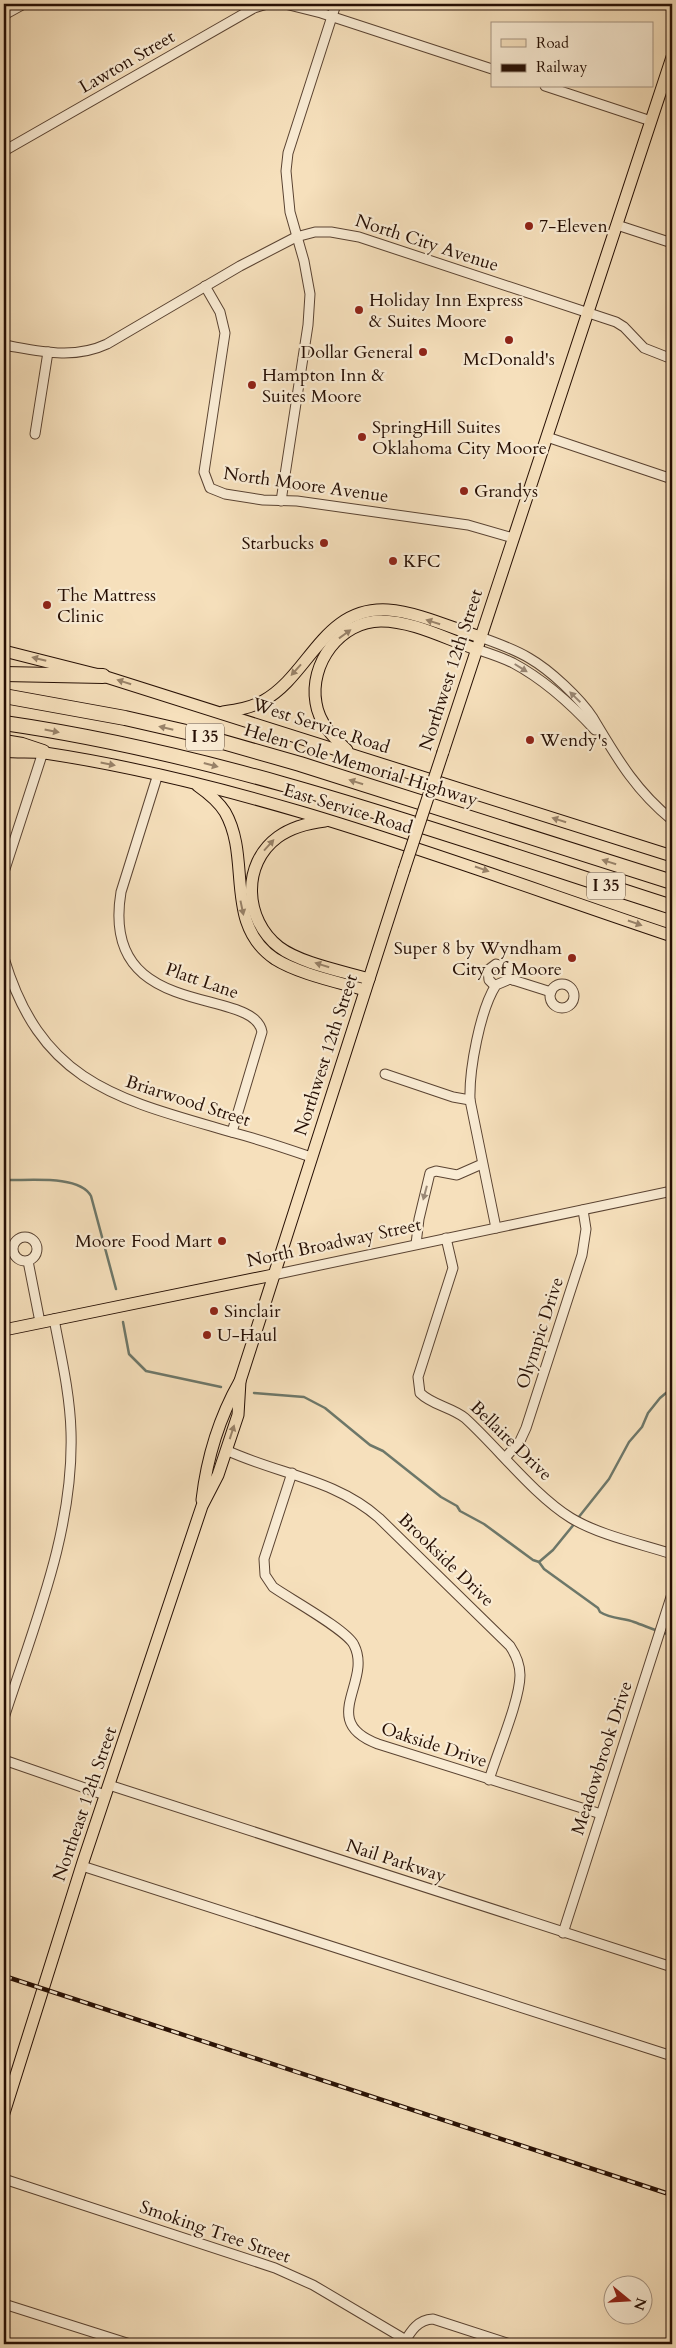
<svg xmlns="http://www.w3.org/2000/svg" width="676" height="2348" font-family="Cardo,serif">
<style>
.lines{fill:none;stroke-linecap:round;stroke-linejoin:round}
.stream{stroke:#6d7769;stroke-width:2.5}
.minor-casing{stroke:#5a4332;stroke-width:11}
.major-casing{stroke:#260f04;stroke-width:13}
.highway-casing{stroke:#260f04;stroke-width:16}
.minor{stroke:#f9ebd3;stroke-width:9}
.major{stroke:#f6e0bc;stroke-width:11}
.highway{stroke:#f6e0bc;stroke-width:14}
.rail-casing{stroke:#260f04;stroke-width:4.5}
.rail{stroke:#f9ebd3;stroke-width:2.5;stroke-dasharray:8;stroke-linecap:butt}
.major-bridge-casing{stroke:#260f04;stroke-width:13;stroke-linecap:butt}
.major-bridge{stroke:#f6e0bc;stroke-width:11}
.oneway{fill:#988269}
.oneway2{fill:#9a8876}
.poi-dot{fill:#8f2418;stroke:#f9ebd3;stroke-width:2}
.labels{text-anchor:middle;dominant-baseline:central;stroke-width:4.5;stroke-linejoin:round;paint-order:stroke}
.shield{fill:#f9ebd3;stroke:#655142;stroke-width:1}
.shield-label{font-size:16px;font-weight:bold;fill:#260f04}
.street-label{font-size:18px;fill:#260f04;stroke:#f9ebd3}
.poi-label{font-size:18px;fill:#260f04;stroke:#f9ebd3;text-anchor:start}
</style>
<rect width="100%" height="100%" fill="#f6e0bc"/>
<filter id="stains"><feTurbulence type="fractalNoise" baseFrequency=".004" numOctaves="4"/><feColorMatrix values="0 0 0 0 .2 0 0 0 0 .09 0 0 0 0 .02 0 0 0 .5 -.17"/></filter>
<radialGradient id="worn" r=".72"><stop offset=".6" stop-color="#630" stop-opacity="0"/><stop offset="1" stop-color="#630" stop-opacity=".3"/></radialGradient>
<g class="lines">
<g class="stream">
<path d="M4 1180C26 1181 79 1174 91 1196L116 1289"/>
<polyline points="123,1322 129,1354 146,1371 221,1387"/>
<path d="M254 1393 304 1397 325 1408 370 1445 383 1451 441 1497 457 1506 460 1511 484 1524 533 1560 539 1562 544 1569 598 1608 600 1612C611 1619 623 1618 634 1622 648 1627 658 1632 672 1635"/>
<polyline points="578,1518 609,1479 629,1442 642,1427 648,1413 660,1398 672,1388"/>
<polyline points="539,1562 553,1550 575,1523"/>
</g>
<g class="minor-casing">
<g id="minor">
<polyline points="285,4 321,13 492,69"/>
<polyline points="4,15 24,4"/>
<polyline points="545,86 651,121"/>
<polyline points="4,151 254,8 267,4"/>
<polyline points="617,225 672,243"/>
<polyline points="205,286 220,312 225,333 204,472 210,488 225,494 263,500 297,501 468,525 513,538"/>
<path d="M4 345C39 351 73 360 107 344L240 266 296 237 315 232H331L359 237 616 322 624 327 644 348 672 359"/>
<polyline points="35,434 48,352"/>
<polyline points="547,437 672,479"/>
<polyline points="281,501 308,325 310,294 304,261 290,212 286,171 288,153 336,4"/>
<path d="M480 637C497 643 514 649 529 658 550 670 580 698 593 718 617 758 635 790 672 820"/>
<path d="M476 649C488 653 501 657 513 663 543 679 572 705 595 730"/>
<path d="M158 774 121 892C99 1023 254 985 262 1032L232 1132"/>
<polyline points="4,872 43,752"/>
<path d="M4 958C42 1084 118 1099 231 1132 258 1139 285 1148 311 1157"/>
<circle cx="562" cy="996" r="12"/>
<polyline points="495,986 489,980 488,970 496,964 507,967 513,980"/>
<polyline points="385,1074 453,1097 470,1100"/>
<path d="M496 1228 470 1100C469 1070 480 1010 496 985L510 979 551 992"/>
<circle cx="25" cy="1249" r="12"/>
<path d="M446 1238 453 1268 418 1377 420 1393C432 1405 451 1407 465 1418 498 1448 534 1495 571 1518 599 1535 641 1544 672 1554"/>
<polyline points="416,1244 419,1219 430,1173 436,1171 457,1175 482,1164"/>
<polyline points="28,1261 40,1322"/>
<polyline points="273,1275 672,1191"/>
<path d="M226 1450C277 1474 335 1479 379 1518L510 1646C516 1655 520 1664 520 1675 520 1700 497 1753 489 1780"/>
<polyline points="505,1458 520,1441 526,1428 582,1255 586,1229 583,1210"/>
<path d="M292 1473 264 1559 265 1575 273 1587C290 1599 347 1630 354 1645 373 1682 317 1721 378 1744L601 1814"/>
<path d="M4 1718C34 1625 74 1531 71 1432 70 1394 61 1356 54 1319"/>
<polyline points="4,1760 105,1795"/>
<polyline points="109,1785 672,1967"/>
<polyline points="82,1866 672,2056"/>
<polyline points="563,1933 672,1594"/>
<polyline points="4,2179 275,2268 313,2285 406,2340"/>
<polyline points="4,2304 130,2344"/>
<path d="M403 2344C411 2331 417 2320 433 2319L510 2344"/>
</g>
</g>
<g class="major-casing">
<g id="major">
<polyline points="4,651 103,676 672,856"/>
<path d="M223 712C237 710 250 708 263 701 310 675 323 606 388 610 417 612 452 628 480 637"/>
<path d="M347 750C333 737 319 723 316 703 309 664 340 621 381 621 413 621 446 639 476 649"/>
<path d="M4 751C17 753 32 751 45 753 262 786 466 867 672 936"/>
<polyline points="443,752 672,57"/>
<path d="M198 786C208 793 218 801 225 812 252 859 223 924 275 959 299 974 338 982 365 990"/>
<path d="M325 821C308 823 292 827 278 837 241 864 244 920 279 947 300 963 342 971 369 979"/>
<polyline points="4,1330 273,1275"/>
<path d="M202 1500C207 1457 219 1418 240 1381L404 870"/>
<polyline points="4,2113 83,1862 202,1506 218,1475 238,1415 240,1381"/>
</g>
</g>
<g class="highway-casing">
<g id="highway">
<polyline points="4,674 103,676"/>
<polyline points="4,696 125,718 195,734 300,764 672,882"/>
<path d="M4 723C233 756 453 837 672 907"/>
<polyline points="4,742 22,745 43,752"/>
</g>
</g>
<use href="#minor" class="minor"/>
<use href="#major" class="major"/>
<use href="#highway" class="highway"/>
<g class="rail-casing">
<polyline id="rail" points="4,1976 672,2195"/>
</g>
<use href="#rail" class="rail"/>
<g class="major-bridge-casing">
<polyline id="major-bridge" points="404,870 443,752"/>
</g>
<use href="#major-bridge" class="major-bridge"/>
</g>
<defs><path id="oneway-solid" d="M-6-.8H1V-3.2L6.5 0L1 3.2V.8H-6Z" transform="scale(1.25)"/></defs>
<g class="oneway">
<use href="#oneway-solid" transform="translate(433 622) rotate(-162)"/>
<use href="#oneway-solid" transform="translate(345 634) rotate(-36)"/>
<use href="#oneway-solid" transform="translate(39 659) rotate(-166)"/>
<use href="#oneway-solid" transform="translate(296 670) rotate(132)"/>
<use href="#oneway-solid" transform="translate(124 682) rotate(-163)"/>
<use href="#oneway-solid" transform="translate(166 728) rotate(-167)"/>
<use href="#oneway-solid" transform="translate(52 731) rotate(11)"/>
<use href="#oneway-solid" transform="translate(108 764) rotate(11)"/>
<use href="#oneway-solid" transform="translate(211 765) rotate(15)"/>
<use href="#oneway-solid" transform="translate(356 782) rotate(-162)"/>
<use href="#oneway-solid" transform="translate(559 820) rotate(-162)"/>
<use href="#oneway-solid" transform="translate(269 845) rotate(-48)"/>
<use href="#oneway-solid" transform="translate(609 862) rotate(-163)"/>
<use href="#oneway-solid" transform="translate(482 869) rotate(19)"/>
<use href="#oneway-solid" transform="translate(242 908) rotate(78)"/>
<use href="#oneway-solid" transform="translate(635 923) rotate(19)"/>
<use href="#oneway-solid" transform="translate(322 965) rotate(-163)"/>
<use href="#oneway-solid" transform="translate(232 1432) rotate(-72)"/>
</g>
<g class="oneway2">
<use href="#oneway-solid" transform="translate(521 668) rotate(32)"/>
<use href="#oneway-solid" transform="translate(575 697) rotate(-136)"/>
<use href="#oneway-solid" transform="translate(425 1193) rotate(105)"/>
</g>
<g class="poi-dot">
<circle cx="529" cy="226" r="5"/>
<circle cx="359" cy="310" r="5"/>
<circle cx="509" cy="340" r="5"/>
<circle cx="423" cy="352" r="5"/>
<circle cx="252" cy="385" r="5"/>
<circle cx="362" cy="437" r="5"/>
<circle cx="464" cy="491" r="5"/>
<circle cx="324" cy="543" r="5"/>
<circle cx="393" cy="561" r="5"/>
<circle cx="47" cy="605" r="5"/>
<circle cx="530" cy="740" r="5"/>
<circle cx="572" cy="958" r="5"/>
<circle cx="222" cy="1241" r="5"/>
<circle cx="214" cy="1311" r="5"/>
<circle cx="207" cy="1335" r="5"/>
</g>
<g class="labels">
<g class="shield">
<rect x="186" y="723.5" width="38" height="27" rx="4"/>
<rect x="587" y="872.5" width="38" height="27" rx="4"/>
</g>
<g class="shield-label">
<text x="205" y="737">I 35</text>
<text x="606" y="886">I 35</text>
</g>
<g class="street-label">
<text transform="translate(127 62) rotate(-30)">Lawton Street</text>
<text transform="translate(427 243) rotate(18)">North City Avenue</text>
<text transform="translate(306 485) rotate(8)">North Moore Avenue</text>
<text transform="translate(451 670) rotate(-72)">Northwest 12th Street</text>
<text transform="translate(321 726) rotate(18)">West Service Road</text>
<text transform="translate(361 765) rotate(17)">Helen Cole Memorial Highway</text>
<text transform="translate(348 809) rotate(17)">East Service Road</text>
<text transform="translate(202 981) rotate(19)">Platt Lane</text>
<text transform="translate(326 1055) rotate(-72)">Northwest 12th Street</text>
<text transform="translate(188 1101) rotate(18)">Briarwood Street</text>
<text transform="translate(334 1243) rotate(-12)">North Broadway Street</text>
<text transform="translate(540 1333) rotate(-72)">Olympic Drive</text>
<text transform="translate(511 1441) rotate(44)">Bellaire Drive</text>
<text transform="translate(446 1560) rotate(44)">Brookside Drive</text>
<text transform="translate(434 1745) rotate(18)">Oakside Drive</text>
<text transform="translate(602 1758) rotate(-72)">Meadowbrook Drive</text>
<text transform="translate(85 1804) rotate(-71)">Northeast 12th Street</text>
<text transform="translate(396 1861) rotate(18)">Nail Parkway</text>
<text transform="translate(215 2232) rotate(19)">Smoking Tree Street</text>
</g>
<g class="poi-label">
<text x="539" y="226">7-Eleven</text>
<text x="369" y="300">Holiday Inn Express<tspan x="369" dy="21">&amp; Suites Moore</tspan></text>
<text x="413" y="352" text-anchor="end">Dollar General</text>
<text x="509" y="359" text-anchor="middle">McDonald's</text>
<text x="262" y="375">Hampton Inn &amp;<tspan x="262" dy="21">Suites Moore</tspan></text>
<text x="372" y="427">SpringHill Suites<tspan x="372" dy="21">Oklahoma City Moore</tspan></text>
<text x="474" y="491">Grandys</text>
<text x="314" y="543" text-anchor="end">Starbucks</text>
<text x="403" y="561">KFC</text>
<text x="57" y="595">The Mattress<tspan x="57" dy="21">Clinic</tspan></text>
<text x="540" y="740">Wendy's</text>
<text x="562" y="948" text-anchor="end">Super 8 by Wyndham<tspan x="562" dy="21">City of Moore</tspan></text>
<text x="212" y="1241" text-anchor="end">Moore Food Mart</text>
<text x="224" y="1311">Sinclair</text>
<text x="217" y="1335">U-Haul</text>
</g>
</g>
<rect width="676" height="2348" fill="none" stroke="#f6e0bc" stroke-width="20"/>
<rect x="5" y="5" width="666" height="2338" fill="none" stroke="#260f04" stroke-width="2.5"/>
<rect x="10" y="10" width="656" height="2328" fill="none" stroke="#260f04"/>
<rect x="491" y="22" width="162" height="65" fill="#f9ebd3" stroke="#a59380"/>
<rect x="501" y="39" width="25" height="8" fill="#f6e0bc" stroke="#a59380"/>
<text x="536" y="48" font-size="15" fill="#260f04">Road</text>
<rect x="501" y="64" width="25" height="8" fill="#260f04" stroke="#a59380"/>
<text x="536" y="72" font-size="15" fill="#260f04">Railway</text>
<g transform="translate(628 2300) rotate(108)"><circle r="24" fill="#f9ebd3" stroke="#a59380"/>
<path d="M0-4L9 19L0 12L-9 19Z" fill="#8f2418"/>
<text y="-8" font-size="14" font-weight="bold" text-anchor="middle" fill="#260f04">N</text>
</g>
<rect width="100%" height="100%" filter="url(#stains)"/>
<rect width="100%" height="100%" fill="url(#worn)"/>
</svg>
